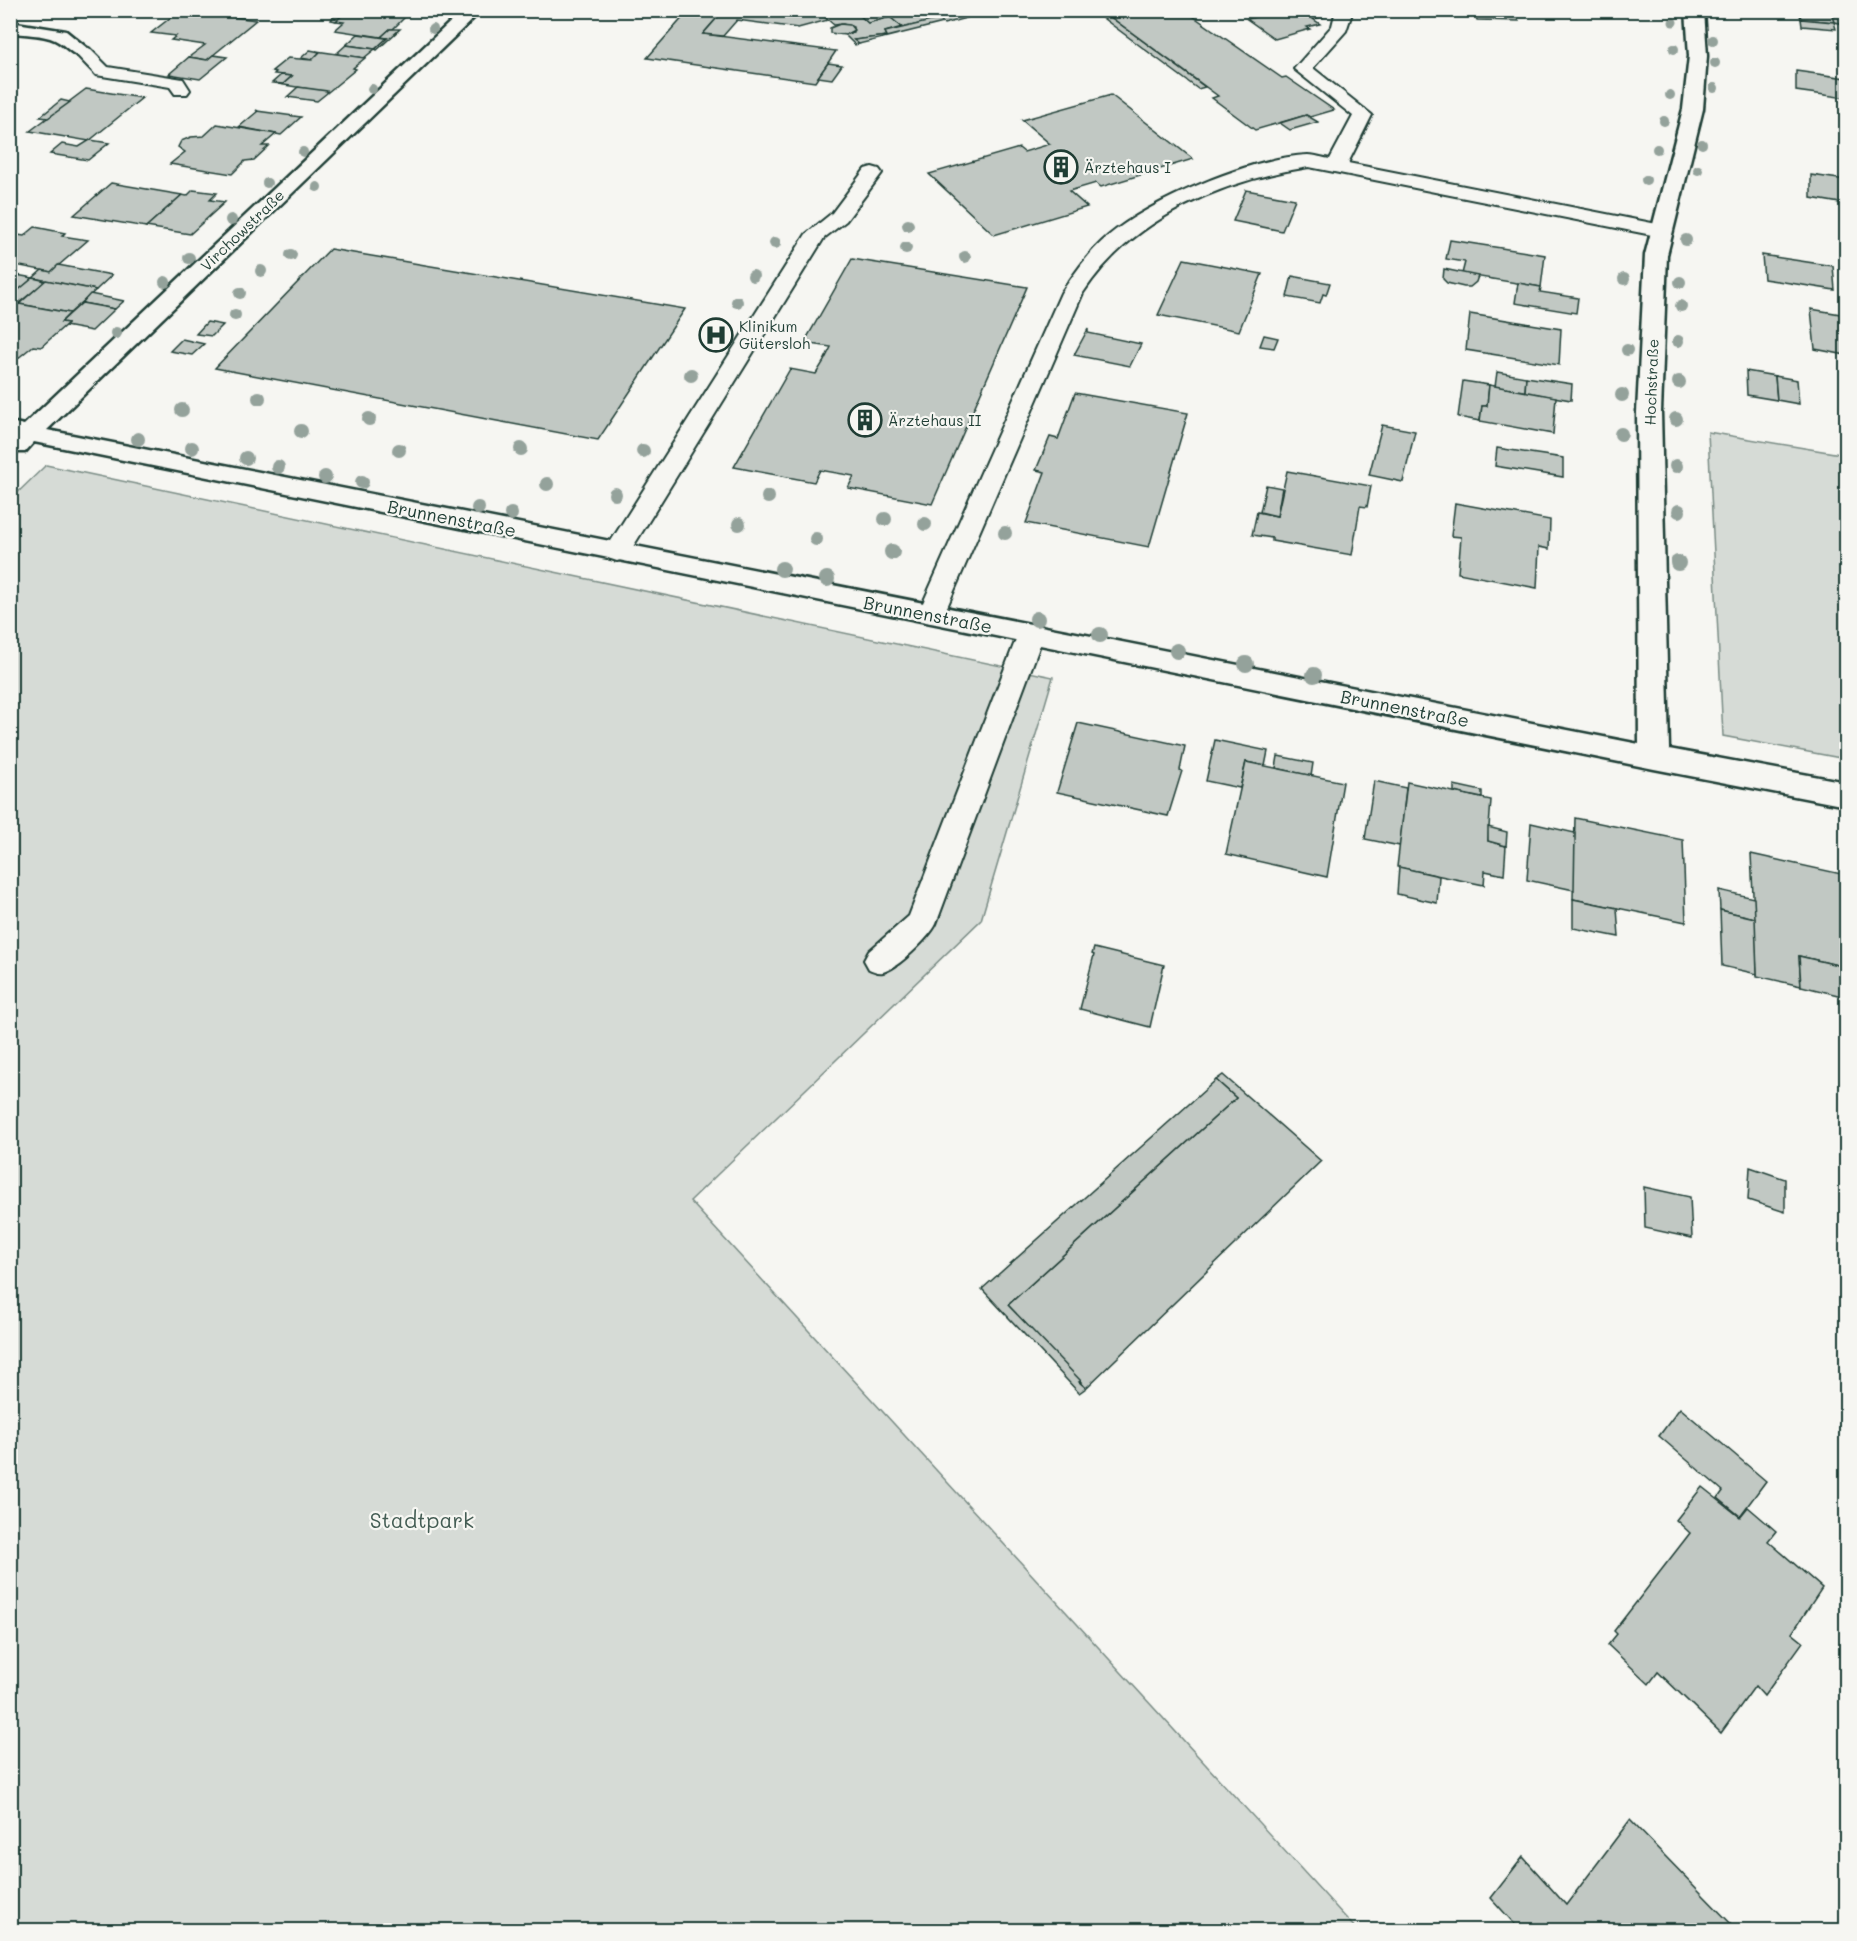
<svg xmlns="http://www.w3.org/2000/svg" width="1857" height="1941" font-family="Mali,sans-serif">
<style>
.green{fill:#d6dbd6;stroke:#7a8c85;stroke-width:1.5}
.building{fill:#c1c8c3;stroke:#1f3d34;stroke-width:1.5}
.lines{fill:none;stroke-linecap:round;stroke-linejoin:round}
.service-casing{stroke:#1f3d34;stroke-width:4}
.minor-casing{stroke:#1f3d34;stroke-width:5}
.service{fill:#f6f6f2;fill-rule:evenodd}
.minor{fill:#f6f6f2;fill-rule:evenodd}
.tree{fill:#94a29b}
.labels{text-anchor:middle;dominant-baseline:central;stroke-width:4.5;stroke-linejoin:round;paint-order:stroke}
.far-poi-label{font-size:15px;fill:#1f3d34;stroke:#f6f6f2;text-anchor:start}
.far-street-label{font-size:15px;fill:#1f3d34;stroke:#f6f6f2}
.street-label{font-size:18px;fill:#1f3d34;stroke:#f6f6f2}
.near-park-label{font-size:21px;fill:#445d54;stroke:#f6f6f2}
</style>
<rect width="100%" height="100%" fill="#f6f6f2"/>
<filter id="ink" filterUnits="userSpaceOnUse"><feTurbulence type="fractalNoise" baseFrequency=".0167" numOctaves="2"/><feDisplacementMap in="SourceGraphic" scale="12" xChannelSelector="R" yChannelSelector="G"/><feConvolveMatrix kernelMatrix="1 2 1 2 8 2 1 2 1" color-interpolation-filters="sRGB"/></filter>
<g filter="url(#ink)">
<g class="green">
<polygon points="1708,432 1846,455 1846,759 1723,736"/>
<polygon points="46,465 1053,677 981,920 690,1201 1357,1930 11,1930 11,499"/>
</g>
<g class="building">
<polygon points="337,10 348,10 336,21 331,20"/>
<polygon points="348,10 412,10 393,29 390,29 381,37 335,30 344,22 336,21"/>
<polygon points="671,10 724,10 703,34 836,51 815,82 647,58 685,15 669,13"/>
<polygon points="724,10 744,10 796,18 819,12 828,20 798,28 737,20 723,36 703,34"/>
<polygon points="817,10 854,10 868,23 890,17 902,27 885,32 887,36 854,40 859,44 855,45 845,35 853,32 853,27 843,24 834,25"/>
<polygon points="854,10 961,10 970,17 944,24 939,19 903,28 890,17 868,23"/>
<polygon points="1092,10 1101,10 1205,87 1198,89"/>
<polygon points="1101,10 1184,10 1282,78 1286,77 1334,110 1310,117 1306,115 1255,130 1212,98 1218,96"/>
<polygon points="1263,10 1317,10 1326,16 1313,19 1320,24 1307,27 1310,29 1275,39 1247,19 1268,14"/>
<polygon points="1474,10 1514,10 1519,21 1477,20"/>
<polygon points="1799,10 1831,10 1834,22 1801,19"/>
<polygon points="179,11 216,17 219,15 256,20 207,60 189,57 205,45 171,40 176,36 151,33"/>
<polygon points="1831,11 1846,13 1846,24 1834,22"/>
<polygon points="939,19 943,23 859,44 854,40 887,36 885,32"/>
<polygon points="1801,19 1834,22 1836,29 1802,26"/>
<polygon points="840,24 850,25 854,30 845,35 830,33 830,28"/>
<polygon points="390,29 400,29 377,50 375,49 387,38 381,37"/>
<polygon points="358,34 385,38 387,38 375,49 346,45"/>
<polygon points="346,45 375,49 364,58 336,54"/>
<polygon points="310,50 320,52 312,60 301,58"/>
<polygon points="316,51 365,58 353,68 356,69 328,92 278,84 283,84 292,76 274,74 276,72 272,71 288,58 312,60 320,52"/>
<polygon points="213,55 227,57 200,79 169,74 189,57 207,60"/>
<polygon points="828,63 842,65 832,79 818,77"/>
<polygon points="1796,71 1846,78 1846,98 1796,91"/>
<polygon points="281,75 292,76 283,84 272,83"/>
<polygon points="298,87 327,91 327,93 317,101 287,97"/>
<polygon points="86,89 142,98 89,141 30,131"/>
<polygon points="1111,95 1193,159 1101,187 1096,183 1069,191 1087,207 994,235 929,174 1019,148 1024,152 1050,144 1022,120"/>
<polygon points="61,100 70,102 48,118 40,117"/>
<polygon points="256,110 257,111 301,117 281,135 239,127 258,111"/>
<polygon points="1306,115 1318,122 1290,130 1280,123"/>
<polygon points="217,124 276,134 262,146 269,146 254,160 245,161 232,174 170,164 185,152 178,147 181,141 191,137 204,136"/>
<polygon points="90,140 109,143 88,160 50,154 62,144 79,147"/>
<polygon points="1811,175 1846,180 1846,204 1811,198"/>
<polygon points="111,183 182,195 146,227 74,215"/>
<polygon points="193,190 217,193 210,200 225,202 190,234 146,227 182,195 187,196"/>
<polygon points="1246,190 1295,199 1282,231 1233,221"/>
<polygon points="35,227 65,233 62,236 88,240 51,272 10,264 10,242 18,235 24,236"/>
<polygon points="1450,240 1545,255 1541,287 1462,274 1465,262 1446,259"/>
<polygon points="330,249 685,309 598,440 215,368"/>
<polygon points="1762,255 1833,266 1835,290 1764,279"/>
<polygon points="852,259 1027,287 932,504 848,488 854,476 820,470 814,482 734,467 790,369 816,374 824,361 831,347 804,343"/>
<polygon points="1184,259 1262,274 1239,331 1158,315"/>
<polygon points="58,265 112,275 96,290 33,278 42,270 51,272"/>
<polygon points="1444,269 1478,276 1476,282 1470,287 1464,287 1447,283 1443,279"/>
<polygon points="10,274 11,274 33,278 14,294 10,294"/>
<polygon points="1292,276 1330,283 1326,295 1323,294 1320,303 1287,297"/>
<polygon points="33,278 46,281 10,310 10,297"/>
<polygon points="46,280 96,290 70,313 19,304"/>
<polygon points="1518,283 1541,287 1540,292 1578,298 1576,313 1515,303"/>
<polygon points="90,294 124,301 115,309 82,303"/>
<polygon points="82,303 115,309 92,331 65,326 68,323 61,322"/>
<polygon points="19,304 70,313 61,322 68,323 41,347 33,346 17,359 10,358 10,311"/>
<polygon points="1811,309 1846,315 1846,355 1815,349"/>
<polygon points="1470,314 1561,329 1559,365 1466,350"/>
<polygon points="207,322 223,325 212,336 196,334"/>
<polygon points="1088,329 1088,333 1141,344 1130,366 1074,355"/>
<polygon points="1264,335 1278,338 1274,348 1260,346"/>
<polygon points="182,339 204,344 192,355 170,351"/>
<polygon points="1746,371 1775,376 1777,400 1747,395"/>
<polygon points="1497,372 1526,377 1525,392 1495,387"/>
<polygon points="1775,376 1797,380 1799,404 1777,400"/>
<polygon points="1526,377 1572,384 1571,400 1525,392"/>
<polygon points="1463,381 1489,385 1487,406 1482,406 1480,421 1458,417"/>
<polygon points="1489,385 1556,397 1553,434 1480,421 1482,406 1487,406"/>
<polygon points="1075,393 1188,413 1149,547 1026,523 1045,472 1036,470 1050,437 1058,439"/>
<polygon points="1382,425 1415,431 1403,482 1369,475"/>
<polygon points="1497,448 1563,458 1563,477 1495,466"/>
<polygon points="1287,471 1371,486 1367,507 1360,506 1352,555 1272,541 1272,538 1252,535 1257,512 1277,516"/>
<polygon points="1266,485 1282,488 1277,516 1260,512"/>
<polygon points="1455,503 1550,520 1549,549 1539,547 1537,588 1458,573 1461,537 1451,536"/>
<polygon points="1078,723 1185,746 1180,770 1182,771 1168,816 1057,792"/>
<polygon points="1215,740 1268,751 1265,766 1246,762 1240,788 1206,781"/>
<polygon points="1278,756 1313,763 1311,776 1276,768"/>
<polygon points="1246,762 1343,782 1327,877 1226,854"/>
<polygon points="1374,781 1406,788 1400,846 1365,839"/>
<polygon points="1407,782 1491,800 1488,841 1506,846 1504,875 1485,871 1484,885 1397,867"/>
<polygon points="1454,785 1482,791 1482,798 1454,792"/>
<polygon points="1575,818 1683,840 1686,922 1573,899"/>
<polygon points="1531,823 1575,833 1574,890 1527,880"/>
<polygon points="1488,827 1507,832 1506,846 1488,841"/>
<polygon points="1751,854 1846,875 1846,967 1799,956 1801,986 1757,976"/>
<polygon points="1399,867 1439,876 1437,903 1397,894"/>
<polygon points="1719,890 1754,898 1755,918 1720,910"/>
<polygon points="1573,899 1617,908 1619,937 1573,928"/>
<polygon points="1720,910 1755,918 1757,974 1722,966"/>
<polygon points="1094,948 1164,965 1150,1027 1080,1009 1094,955 1092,954"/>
<polygon points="1799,956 1846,967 1846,997 1801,986"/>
<polygon points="1223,1075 1321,1161 1086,1388 1008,1305 1236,1098 1216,1080"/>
<polygon points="1216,1080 1236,1098 1008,1305 1081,1381 1079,1382 1086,1388 1079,1393 982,1289"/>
<polygon points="1750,1167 1785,1179 1785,1212 1748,1200"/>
<polygon points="1644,1187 1690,1197 1692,1238 1645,1228"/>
<polygon points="1680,1408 1766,1481 1740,1516 1718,1498 1723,1491 1659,1436"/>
<polygon points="1702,1487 1740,1517 1748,1507 1776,1531 1768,1541 1822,1588 1792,1633 1803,1642 1764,1696 1755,1686 1721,1733 1658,1672 1649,1684 1608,1645 1617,1634 1614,1631 1690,1533 1676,1520"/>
<polygon points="1630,1820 1737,1930 1520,1930 1491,1898 1523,1857 1566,1905"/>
</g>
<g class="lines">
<g class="service-casing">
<g id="service">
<path d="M1336 10H1353L1346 31 1313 68 1372 115 1348 163 1662 225 1669 227 1672 231 1669 235 1662 237 1309 167C1223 180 1132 218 1083 293L944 614 940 620 931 623 922 620 918 614 1061 293C1075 273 1089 252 1108 236 1151 200 1252 157 1308 155 1315 155 1323 158 1330 159L1353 116 1294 69 1332 26Z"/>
<polygon points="83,47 89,48 108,67 183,79 190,90 187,94 175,94 170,87 96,75 74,52 77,48"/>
<polygon points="872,167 879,169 882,173 846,221 824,238 626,558 617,561 608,558 604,552 806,234 832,213 865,169"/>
<path d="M1031 625 1040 627 1044 634 936 924C930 937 897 969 883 972 878 973 874 971 869 969L864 960 869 951 909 916 1018 634 1022 627Z"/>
</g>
</g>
<g class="minor-casing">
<g id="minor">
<polygon points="463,10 482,10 47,430 1639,744 1637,412 1645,255 1683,109 1689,56 1686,10 1704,10 1707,56 1703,109 1667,255 1661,412 1669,749 1846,782 1846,806 1654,769 34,442 25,452 10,452 10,422 24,425"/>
<path d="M10 22 66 31 92 52 89 56C74 60 68 46 55 40 43 34 24 35 10 32Z"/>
</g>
</g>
<use href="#service" class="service"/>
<use href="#minor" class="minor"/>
</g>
<g class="tree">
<circle cx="1673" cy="22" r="4.5"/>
<circle cx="433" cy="29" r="5"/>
<circle cx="1713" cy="40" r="5"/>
<circle cx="1674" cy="49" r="5"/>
<circle cx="1715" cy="63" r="5"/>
<circle cx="1714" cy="88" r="5"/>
<circle cx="372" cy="89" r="5"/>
<circle cx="1670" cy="95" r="5"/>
<circle cx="1664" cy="121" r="5"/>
<circle cx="1702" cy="144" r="5"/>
<circle cx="1657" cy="149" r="5"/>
<circle cx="303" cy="152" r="5"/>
<circle cx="1698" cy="170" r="5"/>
<circle cx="1646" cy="180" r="5"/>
<circle cx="267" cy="183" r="5"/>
<circle cx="317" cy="187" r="5"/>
<circle cx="231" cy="220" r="6"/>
<circle cx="908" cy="225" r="6"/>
<circle cx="1686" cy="240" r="6"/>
<circle cx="775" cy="243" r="6"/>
<circle cx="906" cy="248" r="6"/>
<circle cx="291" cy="255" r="6"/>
<circle cx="965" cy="257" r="6"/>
<circle cx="189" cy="258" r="6"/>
<circle cx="261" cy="271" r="6"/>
<circle cx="753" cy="276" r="6"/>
<circle cx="1624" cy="279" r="6"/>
<circle cx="165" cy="282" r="6"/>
<circle cx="1680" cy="282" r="6"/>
<circle cx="240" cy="293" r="6"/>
<circle cx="737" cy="302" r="6"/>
<circle cx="1681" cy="306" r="6"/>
<circle cx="235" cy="315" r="6"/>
<circle cx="116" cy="333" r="6"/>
<circle cx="713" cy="339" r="6"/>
<circle cx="1678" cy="341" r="6"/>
<circle cx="1627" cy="350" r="6"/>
<circle cx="691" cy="375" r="7"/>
<circle cx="1679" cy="382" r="7"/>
<circle cx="1622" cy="395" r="7"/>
<circle cx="259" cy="398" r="7"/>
<circle cx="182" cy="410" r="7"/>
<circle cx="369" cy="419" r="7"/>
<circle cx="1676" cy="419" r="7"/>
<circle cx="301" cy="431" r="7"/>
<circle cx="1621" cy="434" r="7"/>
<circle cx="138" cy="439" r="7"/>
<circle cx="192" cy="448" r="7"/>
<circle cx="521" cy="449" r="7"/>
<circle cx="399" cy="450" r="7"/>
<circle cx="643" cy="451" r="7"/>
<circle cx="246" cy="458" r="7"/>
<circle cx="1676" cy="466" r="7"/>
<circle cx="278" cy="467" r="7"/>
<circle cx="325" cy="477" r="7"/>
<circle cx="362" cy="482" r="7"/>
<circle cx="547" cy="484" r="7"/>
<circle cx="615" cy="494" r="7"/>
<circle cx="768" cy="497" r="7"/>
<circle cx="478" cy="508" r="7"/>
<circle cx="1679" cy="511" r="7"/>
<circle cx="511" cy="514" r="7"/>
<circle cx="885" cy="519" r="7"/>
<circle cx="739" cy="524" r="7"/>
<circle cx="925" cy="524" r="7"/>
<circle cx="1005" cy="533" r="7"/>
<circle cx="816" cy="539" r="7"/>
<circle cx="892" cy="552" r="8"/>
<circle cx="1678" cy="563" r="8"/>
<circle cx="782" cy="569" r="8"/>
<circle cx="827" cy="579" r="8"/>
<circle cx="1037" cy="619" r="8"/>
<circle cx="1100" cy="635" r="8"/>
<circle cx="1177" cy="651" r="8"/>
<circle cx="1246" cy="664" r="8"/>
<circle cx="1314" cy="675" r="8"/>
</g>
</g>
<defs>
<g id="building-ring" transform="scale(1.725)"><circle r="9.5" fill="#f6f6f2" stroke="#1f3d34" stroke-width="1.5"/><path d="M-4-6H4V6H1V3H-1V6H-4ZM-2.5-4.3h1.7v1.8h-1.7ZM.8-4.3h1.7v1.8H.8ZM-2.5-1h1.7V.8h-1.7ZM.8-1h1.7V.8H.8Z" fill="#1f3d34"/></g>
<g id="hospital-ring" transform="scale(1.725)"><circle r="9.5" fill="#f6f6f2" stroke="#1f3d34" stroke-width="1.5"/><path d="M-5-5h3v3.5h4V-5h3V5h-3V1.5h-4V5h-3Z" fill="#1f3d34"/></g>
</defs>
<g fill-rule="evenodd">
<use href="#building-ring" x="1061" y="167"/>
<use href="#hospital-ring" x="716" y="335"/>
<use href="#building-ring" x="865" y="420"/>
</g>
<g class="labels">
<g class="far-poi-label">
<text x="1084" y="167">Ärztehaus I</text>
<text x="739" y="326">Klinikum<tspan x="739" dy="17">Gütersloh</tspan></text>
<text x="888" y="420">Ärztehaus II</text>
</g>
<g class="far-street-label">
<text transform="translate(242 230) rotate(-44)">Virchowstraße</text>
<text transform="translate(1651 382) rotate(-88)">Hochstraße</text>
</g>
<g class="street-label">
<text transform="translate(452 518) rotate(11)">Brunnenstraße</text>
<text transform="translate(928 614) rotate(11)">Brunnenstraße</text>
<text transform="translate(1405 708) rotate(11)">Brunnenstraße</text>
</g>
<g class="near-park-label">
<text x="422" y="1519">Stadtpark</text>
</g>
</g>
<rect width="1857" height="1941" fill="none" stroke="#f6f6f2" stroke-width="36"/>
<rect x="18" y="18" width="1821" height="1905" fill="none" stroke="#1f3d34" stroke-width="2" filter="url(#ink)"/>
</svg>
